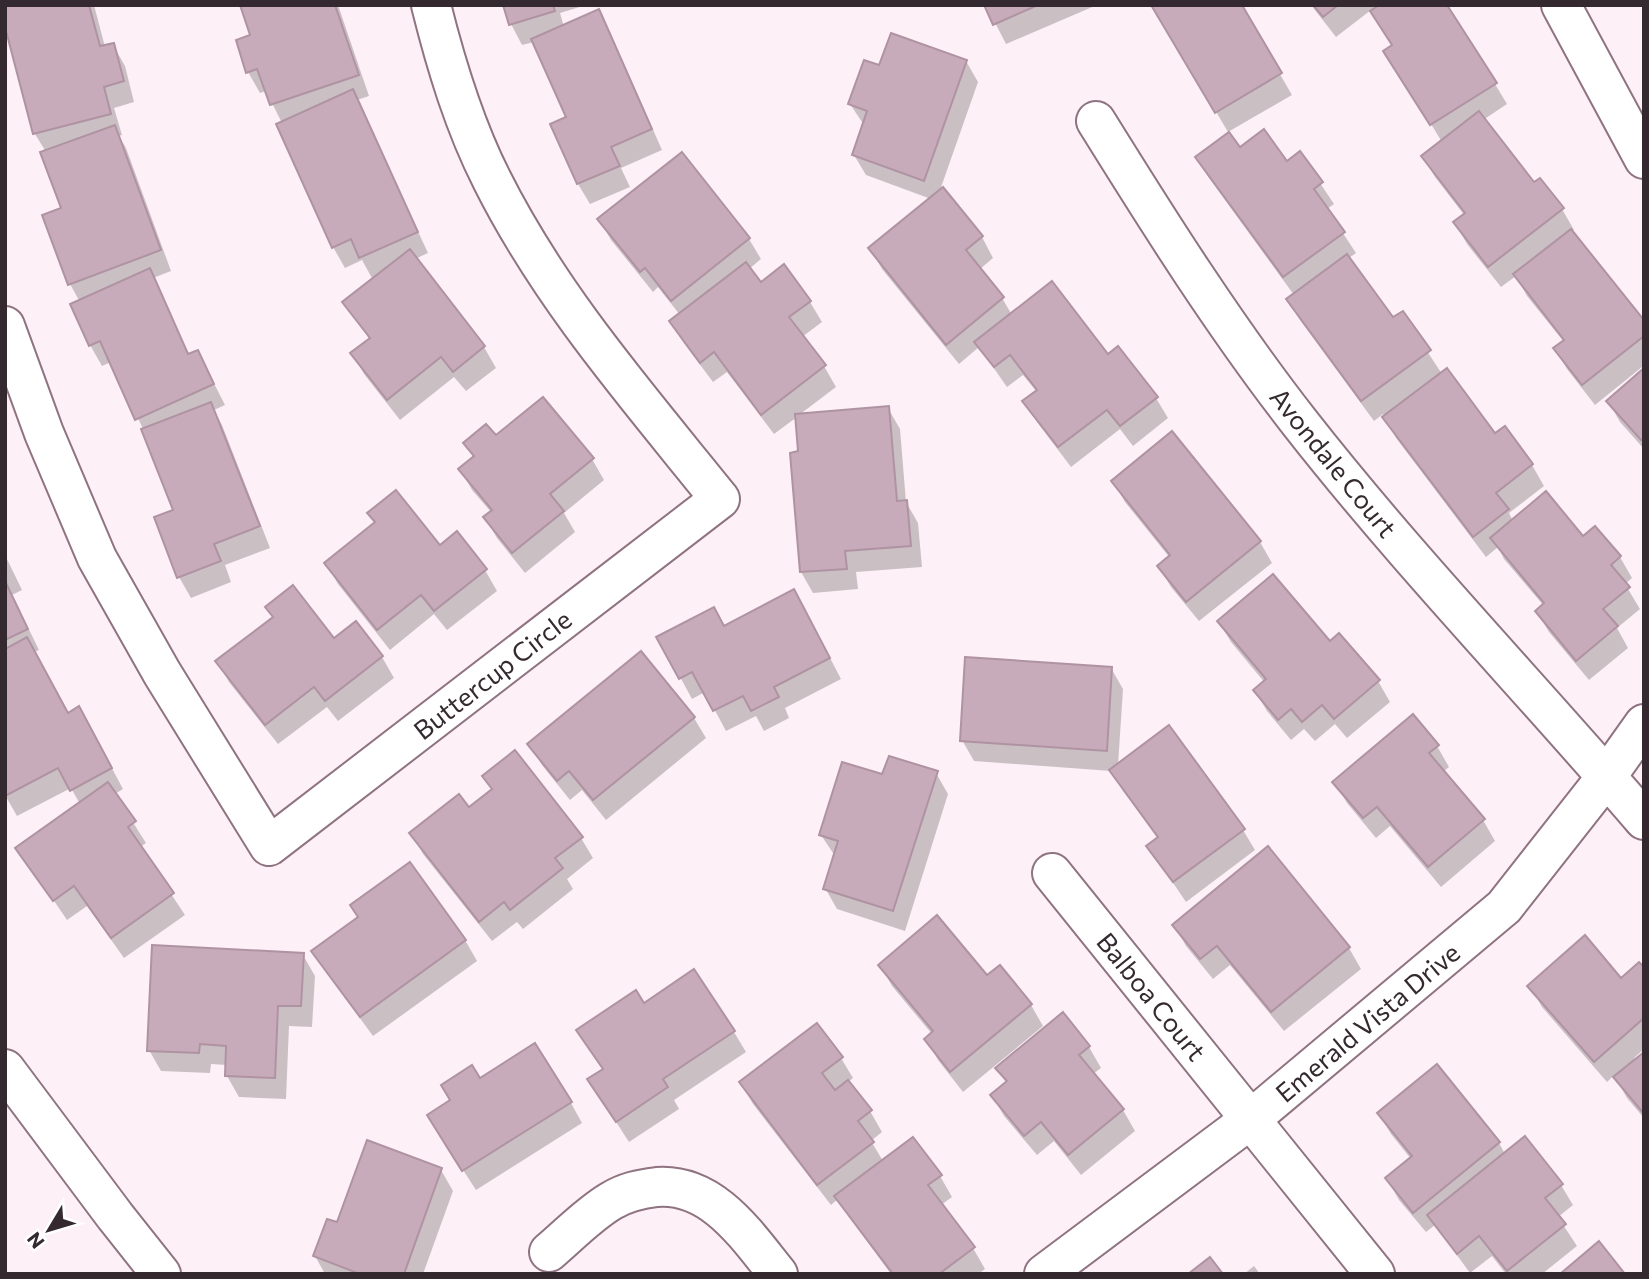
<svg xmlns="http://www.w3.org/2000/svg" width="1649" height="1279" font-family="Commissioner,sans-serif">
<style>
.shadow{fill:#0003}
.building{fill:#c8abba;stroke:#b093a2;stroke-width:2}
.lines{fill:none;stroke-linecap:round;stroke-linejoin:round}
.minor-casing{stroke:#8f7381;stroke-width:42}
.tertiary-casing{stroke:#8f7381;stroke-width:42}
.minor{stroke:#fff;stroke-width:38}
.tertiary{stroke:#fff;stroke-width:38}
.labels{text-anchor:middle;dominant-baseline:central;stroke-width:5;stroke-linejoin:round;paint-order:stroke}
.street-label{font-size:26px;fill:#34292f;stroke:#fff}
</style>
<rect width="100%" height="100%" fill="#fdf0f6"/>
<g class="shadow">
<polygon points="5,5 94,5 105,47 113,45 125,66 134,102 114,108 122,135 119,136 126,148 171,271 153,278 190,356 198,352 225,405 214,410 222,425 270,548 225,565 231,582 191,598 179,577 156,518 175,511 145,433 111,362 102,366 90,345 80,302 70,284 63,209 46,152 35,134 5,20"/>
<polygon points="242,5 338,5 369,96 357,100 428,253 415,259 484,347 496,368 466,391 454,377 400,420 364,374 352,353 370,340 344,302 373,280 362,260 345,268 333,247 278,125 282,123 266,91 260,93 248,72 252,36"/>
<polygon points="505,5 586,5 560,13 564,27 598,12 610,32 662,150 621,168 630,187 590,204 578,184 552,125 568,118 534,42 522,45 511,24"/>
<polygon points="986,5 1097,5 1006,44"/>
<polygon points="1153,5 1240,5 1292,95 1228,132"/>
<polygon points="1311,5 1376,5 1372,9 1373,11 1495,84 1507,104 1483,120 1534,185 1540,180 1562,209 1574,230 1572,232 1644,323 1644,369 1642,367 1595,405 1567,369 1555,349 1564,342 1527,296 1516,276 1501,287 1467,244 1455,223 1465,216 1435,177 1423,157 1442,142 1398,70 1393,47 1371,10 1336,37"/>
<polygon points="966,61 978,82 939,193 943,190 982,237 993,258 979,270 1002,298 1012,315 1108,356 1156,398 1168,418 1133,446 1120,429 1071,467 1037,422 1025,401 1037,392 1023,375 1007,387 979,347 959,364 882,269 870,248 931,199 866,175 854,155 864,125 850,104 880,67"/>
<polygon points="1239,149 1287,163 1300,153 1334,204 1327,209 1356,253 1349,258 1393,320 1402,313 1442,374 1495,435 1504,429 1532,465 1544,486 1509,513 1513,521 1582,538 1595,528 1620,557 1632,578 1625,584 1640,609 1617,628 1628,648 1589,680 1549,632 1537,612 1544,606 1504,559 1498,547 1486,557 1396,438 1383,414 1374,421 1300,320 1288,299 1294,295 1209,178 1197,158"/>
<polygon points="599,219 749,239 761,259 749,269 760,284 810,302 822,322 802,337 824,366 836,387 799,415 888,408 900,429 906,502 918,523 922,567 856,572 858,589 813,593 801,572 797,417 774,434 727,372 713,382 683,342 671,322 680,315 658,287 653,292 611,240"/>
<polygon points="1644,370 1644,449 1620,422 1608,401"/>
<polygon points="496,437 592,459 604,480 564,513 575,532 525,573 497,538 485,518 491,512 472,490 460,469 474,458 465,443"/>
<polygon points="1113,481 1260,542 1272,563 1199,621 1171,587 1159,567 1170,558 1125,502"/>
<polygon points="370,513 440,547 457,534 485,570 497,591 447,630 434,614 390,650 338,584 326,563 376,524"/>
<polygon points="5,555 22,590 12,595 39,650 34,652 68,715 91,729 123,789 115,794 146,843 140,847 185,915 124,958 87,906 67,920 18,848 80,804 71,788 17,816 5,795"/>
<polygon points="806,612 841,679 785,708 789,718 764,731 756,716 726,731 705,692 692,699 659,638"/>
<polygon points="1219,622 1330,643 1378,681 1390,702 1347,738 1335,724 1315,741 1304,729 1291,740 1267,711 1255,691 1265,683 1231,642"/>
<polygon points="356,623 382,657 394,678 338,721 327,707 278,744 229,682 218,662 334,640"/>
<polygon points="1111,668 1123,689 1118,765 1243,830 1255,850 1186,902 1148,846 1158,839 1123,791 1111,771 974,761 962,740"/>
<polygon points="694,718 706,738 606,820 582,790 570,800 542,765 530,745"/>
<polygon points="1437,746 1449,767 1443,772 1483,820 1495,841 1441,887 1390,826 1376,838 1347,803 1335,782"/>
<polygon points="936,773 948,794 905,931 837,909 825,888 835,856 821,835 883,777"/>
<polygon points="484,776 581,838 593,858 567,879 573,889 523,929 517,922 492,941 423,854 411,833 469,809 493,791"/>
<polygon points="1267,849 1349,948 1361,969 1284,1031 1230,965 1213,979 1186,946 1174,925"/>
<polygon points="359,918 465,940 477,961 373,1036 326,972 314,951"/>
<polygon points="303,955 315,976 312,1027 289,1026 286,1099 239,1097 227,1076 227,1065 211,1064 210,1073 161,1071 149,1050"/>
<polygon points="880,965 986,978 1000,967 1031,1005 1043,1026 963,1092 938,1060 926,1039 932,1034 892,986"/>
<polygon points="1644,970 1644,1049 1634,1058 1636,1060 1644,1054 1644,1118 1627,1098 1614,1075 1607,1082 1542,1007 1530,986 1621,980"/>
<polygon points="644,1005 734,1032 746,1052 674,1100 679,1109 629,1142 589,1080 604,1071 579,1031"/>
<polygon points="1063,1015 1089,1047 1101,1068 1093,1074 1123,1110 1135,1131 1081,1175 1054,1141 1037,1155 1004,1116 992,1095 1006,1083 998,1068"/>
<polygon points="841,1058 853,1078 848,1082 870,1111 882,1132 871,1141 883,1161 940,1176 952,1197 941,1205 973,1248 985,1269 978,1274 891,1274 849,1217 838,1199 831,1205 753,1104 741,1083"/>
<polygon points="480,1080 571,1103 582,1123 476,1190 441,1136"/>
<polygon points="1379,1114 1499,1143 1505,1154 1561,1185 1573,1205 1558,1217 1577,1246 1542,1274 1506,1274 1492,1256 1470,1273 1435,1225 1426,1232 1399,1200 1387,1179 1411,1159 1391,1134"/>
<polygon points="441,1170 453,1191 423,1274 325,1274 315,1256 338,1225"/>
<polygon points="1254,1266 1260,1274 1244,1274"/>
</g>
<g class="building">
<polygon points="5,5 89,5 100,46 114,43 124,81 104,87 111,114 33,134 5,27"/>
<polygon points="240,5 335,5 359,75 270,105 257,69 246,73 236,40 250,35"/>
<polygon points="503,5 553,5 555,11 509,25"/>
<polygon points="984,5 1038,5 993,25"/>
<polygon points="1151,5 1242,5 1282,73 1215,113"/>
<polygon points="1313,5 1338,5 1323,17"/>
<polygon points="1379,5 1447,5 1497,83 1430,125 1383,51 1392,45 1370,11"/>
<polygon points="599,9 652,129 611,147 620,166 577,184 550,124 566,117 531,39"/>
<polygon points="891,33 967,60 924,181 852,155 867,111 848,104 864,60 879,65"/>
<polygon points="353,89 418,232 359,258 351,239 332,248 276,124"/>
<polygon points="1479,111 1534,182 1540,178 1564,208 1488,267 1453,222 1465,213 1421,156"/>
<polygon points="115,125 161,250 68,285 42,215 61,208 40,152"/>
<polygon points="1264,129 1287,161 1300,151 1323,182 1314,189 1345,232 1283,277 1195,157 1229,132 1240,147"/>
<polygon points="682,152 750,238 671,301 645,268 640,272 597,219"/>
<polygon points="943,187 983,236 966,250 1004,297 946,345 868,248"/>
<polygon points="1571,229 1644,320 1644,336 1582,385 1553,348 1564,340 1513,274"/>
<polygon points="410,249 485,346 453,372 441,357 387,400 350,353 370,338 342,302"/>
<polygon points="1347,254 1393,317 1403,311 1431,350 1361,401 1286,299"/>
<polygon points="746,262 761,282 784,264 811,301 789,317 826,365 761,415 714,352 700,363 669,321"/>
<polygon points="150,268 188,354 198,350 214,384 135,420 100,341 89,346 70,304"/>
<polygon points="1052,281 1108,354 1118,346 1158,397 1120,426 1107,410 1058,447 1022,401 1037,390 1010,355 994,367 974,342"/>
<polygon points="1447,368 1495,433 1505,426 1533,464 1496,493 1509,509 1473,537 1382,417"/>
<polygon points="1644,368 1644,438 1641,440 1606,401"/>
<polygon points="543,397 594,458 550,494 564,511 512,553 483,517 492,510 458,469 474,456 463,443 486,424 496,435"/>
<polygon points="211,402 260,526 214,544 221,561 177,578 154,517 173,510 141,429"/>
<polygon points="889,406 897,501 907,500 911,546 845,551 847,569 800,572 790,453 798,451 795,414"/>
<polygon points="1172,431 1261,541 1186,602 1157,566 1170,555 1111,481"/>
<polygon points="396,490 440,545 457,531 487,569 434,611 421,595 377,630 324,563 375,522 367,513"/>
<polygon points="1546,491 1583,536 1595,526 1621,556 1611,565 1630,587 1603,609 1618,626 1576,661 1535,611 1544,603 1490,538"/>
<polygon points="1273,574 1330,641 1339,633 1380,680 1334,719 1322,705 1302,722 1291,709 1278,720 1253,690 1266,679 1217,621"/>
<polygon points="5,581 28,629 5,640"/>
<polygon points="293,585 334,638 356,621 383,656 325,701 314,687 265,725 215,661 273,617 265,607"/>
<polygon points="794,589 830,658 774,687 779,697 751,711 743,696 713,711 692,672 679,679 656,637 714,607 724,626"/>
<polygon points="27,637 68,713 79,706 112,768 70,791 58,768 5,796 5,649"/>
<polygon points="641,651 695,717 593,800 569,771 557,781 527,744"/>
<polygon points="965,657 1112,667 1107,751 960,741"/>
<polygon points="1413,714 1439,745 1429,753 1485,819 1428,867 1377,807 1363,818 1332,782"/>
<polygon points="1169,725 1245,829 1173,882 1146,846 1158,837 1109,770"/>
<polygon points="515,750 583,837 555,858 563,868 510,910 504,902 479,922 409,833 459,794 469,807 492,789 482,776"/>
<polygon points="889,756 938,771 893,911 823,889 838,841 819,835 842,762 882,774"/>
<polygon points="108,782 136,821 128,827 174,893 111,938 74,886 53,901 15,848"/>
<polygon points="1268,846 1350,947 1271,1012 1217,946 1200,959 1172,925"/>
<polygon points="410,862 466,940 360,1017 311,951 358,917 350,905"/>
<polygon points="937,915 987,975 1000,965 1032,1004 950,1072 924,1039 933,1031 878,965"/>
<polygon points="1585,935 1621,978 1639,962 1644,967 1644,1018 1594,1062 1527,986"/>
<polygon points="152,945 304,953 301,1006 278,1006 275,1078 225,1076 226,1046 200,1044 199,1053 147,1051"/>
<polygon points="694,969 735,1031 663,1079 668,1087 616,1122 587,1079 603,1069 576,1030 636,990 644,1003"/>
<polygon points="1063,1012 1090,1046 1079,1055 1124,1109 1068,1155 1041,1122 1024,1136 990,1095 1007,1081 995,1068"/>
<polygon points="817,1023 843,1057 822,1073 835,1090 848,1080 872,1110 858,1121 874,1142 817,1185 739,1082"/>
<polygon points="535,1043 572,1102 462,1171 427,1115 450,1100 441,1085 472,1065 480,1078"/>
<polygon points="1644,1052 1644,1114 1613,1077"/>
<polygon points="1437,1064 1500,1142 1413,1213 1385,1178 1412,1156 1377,1113"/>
<polygon points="1525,1136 1563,1184 1545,1198 1566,1224 1507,1271 1479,1236 1457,1254 1427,1215"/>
<polygon points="913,1137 942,1175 928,1185 975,1247 939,1274 893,1274 834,1196"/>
<polygon points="367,1140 442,1168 404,1274 360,1274 313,1256 327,1219 337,1222"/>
<polygon points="1599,1241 1625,1274 1560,1274"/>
<polygon points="1210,1257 1223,1274 1188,1274"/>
</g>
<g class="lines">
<g class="minor-casing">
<g id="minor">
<polyline points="1561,5 1644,159"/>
<path d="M1096 121C1160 224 1225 327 1300 423 1408 561 1530 687 1644 820"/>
<path d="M5 326 44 433 97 558 162 673 269 846 720 499C638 397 551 298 492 180 464 125 446 65 431 5"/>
<polyline points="1052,873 1375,1274"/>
<path d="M549 1252C569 1235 589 1214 611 1201 626 1192 640 1189 657 1187 713 1183 747 1236 778 1274"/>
<polyline points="1044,1274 1251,1119 1504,907 1607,776 1644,724"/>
</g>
</g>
<g class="tertiary-casing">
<polyline id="tertiary" points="5,1069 115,1216 161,1274"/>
</g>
<use href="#minor" class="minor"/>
<use href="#tertiary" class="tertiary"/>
</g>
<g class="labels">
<g class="street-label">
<text transform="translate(1334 462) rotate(51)">Avondale Court</text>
<text transform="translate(492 674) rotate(-38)">Buttercup Circle</text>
<text transform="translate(1152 996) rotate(51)">Balboa Court</text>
<text transform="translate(1367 1022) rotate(-40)">Emerald Vista Drive</text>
</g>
</g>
<rect width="1649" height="1279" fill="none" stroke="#34292f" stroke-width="14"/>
<g transform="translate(49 1230) rotate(232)" stroke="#ffffff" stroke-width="5" paint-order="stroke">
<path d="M0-5L12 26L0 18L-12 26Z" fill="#34292f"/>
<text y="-10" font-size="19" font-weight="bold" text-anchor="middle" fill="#34292f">N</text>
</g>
</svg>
